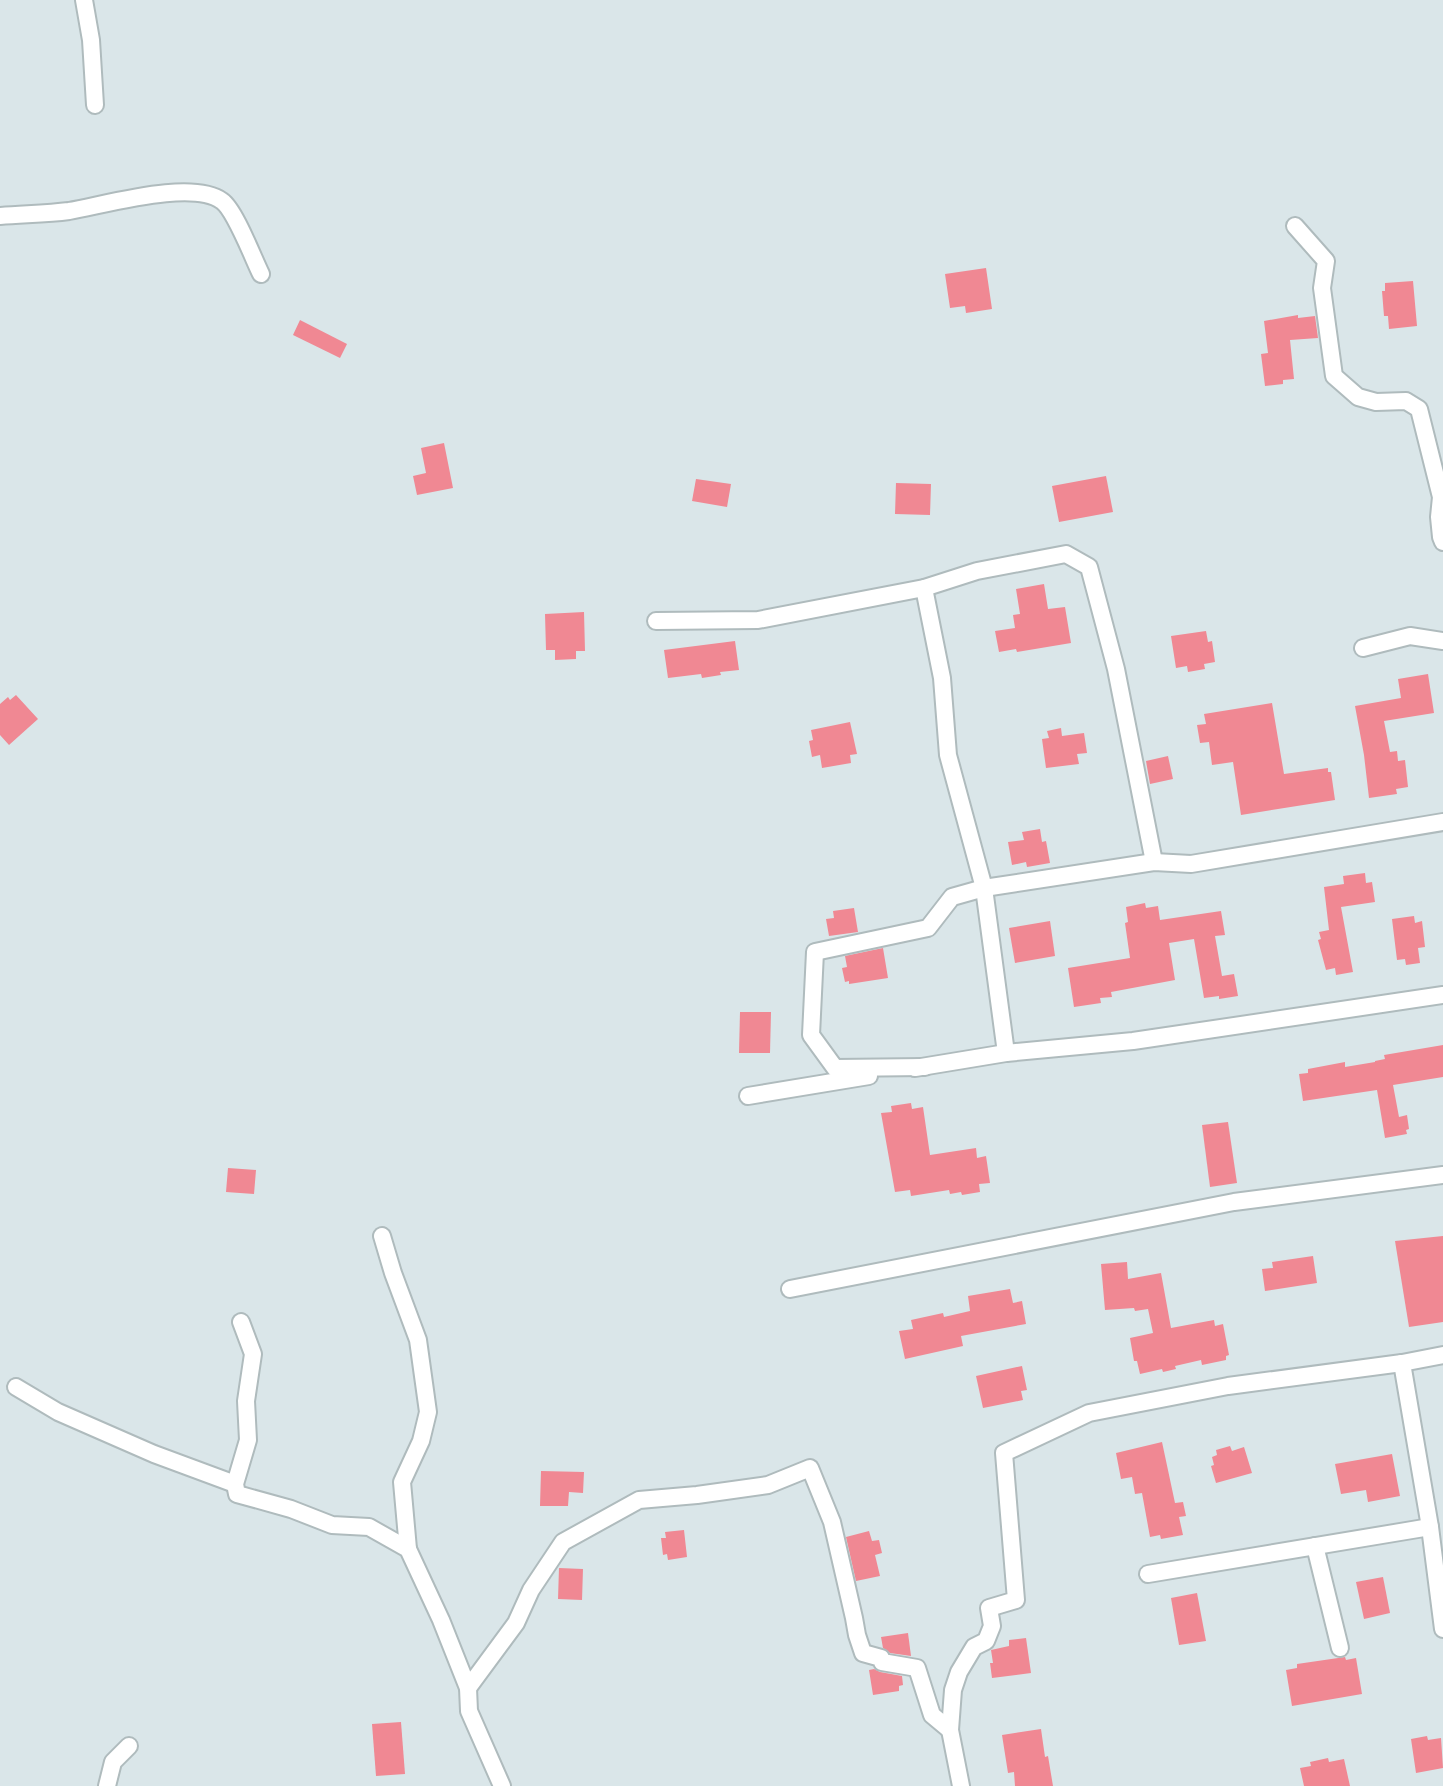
<svg xmlns="http://www.w3.org/2000/svg" width="1443" height="1786" font-family="'Alegreya Sans',sans-serif">
  <rect width="100%" height="100%" fill="#dae6e9"/>
  <g fill="#f08893">
    <polygon points="986,268 992,309 966,313 965,306 950,308 945,274"/>
    <polygon points="1413,281 1417,326 1389,329 1388,316 1384,316 1382,291 1385,291 1385,283"/>
    <polygon points="1298,315 1298,318 1315,316 1318,338 1290,340 1294,379 1283,380 1283,384 1265,386 1261,354 1268,353 1264,321"/>
    <polygon points="300,320 347,344 340,358 293,335"/>
    <polygon points="444,443 453,488 417,495 413,476 426,473 421,448"/>
    <polygon points="1106,476 1113,512 1059,522 1052,486"/>
    <polygon points="696,479 731,484 727,507 692,501"/>
    <polygon points="896,483 931,484 930,515 895,514"/>
    <polygon points="1044,584 1048,609 1065,607 1071,643 1017,652 1016,649 999,652 995,631 1015,628 1013,615 1020,614 1016,589"/>
    <polygon points="584,612 585,651 576,651 576,659 555,660 555,650 546,650 545,614"/>
    <polygon points="1206,631 1208,642 1212,641 1215,662 1204,664 1205,669 1188,672 1187,666 1176,668 1171,636"/>
    <polygon points="735,641 739,670 720,672 721,675 702,678 701,674 668,678 664,650"/>
    <polygon points="1428,674 1434,713 1384,721 1390,752 1397,751 1398,761 1405,760 1408,787 1396,789 1397,794 1369,798 1364,755 1355,706 1401,698 1398,679"/>
    <polygon points="16,695 38,719 9,745 0,735 0,704 8,697 10,700"/>
    <polygon points="1272,703 1284,774 1328,768 1328,772 1331,772 1335,800 1241,815 1233,762 1212,765 1209,742 1200,743 1197,725 1206,724 1204,714"/>
    <polygon points="850,722 857,754 850,755 851,763 822,768 820,755 812,757 809,741 813,740 811,730"/>
    <polygon points="1061,728 1062,736 1084,733 1087,753 1077,754 1079,764 1046,768 1042,739 1049,738 1047,731"/>
    <polygon points="1168,756 1173,779 1150,784 1146,761"/>
    <polygon points="1040,829 1042,842 1046,841 1050,863 1027,867 1026,862 1012,865 1008,842 1024,840 1022,832"/>
    <polygon points="1365,873 1366,883 1372,882 1375,902 1341,907 1353,972 1336,975 1335,968 1326,970 1318,940 1321,939 1319,932 1329,930 1324,887 1344,884 1343,876"/>
    <polygon points="1145,903 1146,908 1158,906 1160,920 1221,911 1225,935 1215,936 1222,976 1234,974 1238,996 1219,999 1219,996 1204,998 1194,939 1169,943 1175,980 1111,992 1112,997 1100,998 1101,1003 1074,1007 1068,968 1130,958 1125,923 1128,922 1126,907"/>
    <polygon points="854,908 858,932 829,936 826,919 834,918 833,911"/>
    <polygon points="1414,916 1415,923 1422,921 1425,947 1418,948 1420,963 1406,965 1405,959 1397,960 1392,919"/>
    <polygon points="1050,921 1055,956 1015,963 1009,928"/>
    <polygon points="883,948 888,978 849,984 849,981 845,982 842,968 847,967 845,956"/>
    <polygon points="740,1012 771,1012 770,1053 739,1053"/>
    <polygon points="1443,1045 1443,1077 1393,1085 1399,1117 1407,1115 1409,1129 1406,1130 1407,1134 1385,1138 1377,1090 1303,1101 1299,1074 1308,1073 1308,1069 1345,1062 1345,1067 1375,1062 1375,1061 1385,1059 1384,1055"/>
    <polygon points="911,1103 912,1109 923,1107 930,1155 976,1148 977,1158 986,1156 990,1183 979,1184 980,1192 962,1195 961,1192 950,1194 949,1190 911,1196 910,1190 895,1192 881,1113 892,1112 891,1106"/>
    <polygon points="1228,1122 1237,1183 1210,1187 1202,1125"/>
    <polygon points="228,1168 256,1170 254,1194 226,1192"/>
    <polygon points="1443,1236 1443,1322 1409,1327 1395,1241"/>
    <polygon points="1313,1256 1317,1283 1265,1291 1262,1269 1273,1268 1272,1262"/>
    <polygon points="1127,1262 1128,1279 1161,1273 1171,1328 1214,1320 1215,1326 1223,1324 1229,1355 1226,1356 1226,1360 1202,1365 1201,1360 1175,1366 1176,1369 1163,1372 1162,1369 1140,1374 1137,1361 1134,1361 1130,1338 1153,1333 1148,1309 1135,1311 1134,1308 1105,1310 1101,1264"/>
    <polygon points="1010,1289 1013,1303 1022,1301 1026,1324 961,1336 963,1346 905,1359 899,1331 913,1329 911,1320 943,1313 944,1317 970,1311 968,1296"/>
    <polygon points="1022,1366 1027,1390 1021,1391 1023,1400 983,1408 976,1376"/>
    <polygon points="1162,1442 1175,1503 1183,1502 1186,1516 1179,1517 1183,1535 1161,1539 1160,1535 1150,1537 1142,1493 1135,1494 1132,1477 1121,1479 1116,1453"/>
    <polygon points="1230,1446 1232,1451 1244,1447 1252,1473 1216,1483 1211,1466 1214,1465 1212,1457 1217,1455 1216,1450"/>
    <polygon points="1392,1454 1400,1496 1368,1502 1366,1490 1341,1494 1335,1464"/>
    <polygon points="541,1471 584,1472 583,1493 569,1492 568,1506 540,1506"/>
    <polygon points="684,1530 687,1557 668,1560 667,1554 663,1555 661,1538 666,1538 665,1532"/>
    <polygon points="869,1531 872,1541 879,1540 882,1553 875,1555 880,1576 856,1581 846,1537"/>
    <polygon points="559,1568 583,1569 582,1600 558,1599"/>
    <polygon points="1383,1577 1390,1613 1364,1619 1356,1582"/>
    <polygon points="1197,1593 1206,1641 1179,1645 1171,1598"/>
    <polygon points="908,1633 911,1656 890,1653 883,1648 881,1637"/>
    <polygon points="1026,1638 1031,1673 992,1678 990,1663 993,1663 991,1650 1009,1646 1009,1640"/>
    <polygon points="1345,1657 1346,1660 1356,1658 1362,1694 1292,1706 1286,1670 1297,1668 1297,1664"/>
    <polygon points="874,1669 880,1672 902,1676 903,1685 899,1686 899,1691 873,1695 869,1670"/>
    <polygon points="401,1722 405,1774 376,1776 372,1724"/>
    <polygon points="1041,1729 1045,1757 1048,1756 1053,1786 1015,1786 1014,1772 1008,1773 1002,1735"/>
    <polygon points="1427,1736 1428,1740 1441,1738 1443,1768 1416,1773 1411,1739"/>
    <polygon points="1328,1758 1329,1762 1344,1759 1350,1786 1304,1786 1300,1768 1311,1766 1310,1762"/>
  </g>
  <g fill="none" stroke-linecap="round" stroke-linejoin="round">
    <defs>
      <g id="minor">
        <polyline points="84,0 91,40 95,105"/>
        <path d="M0 216C23 214 46 214 69 211 105 205 192 179 222 201 235 210 253 258 261 274"/>
        <polyline points="1295,226 1326,261 1322,288 1334,376 1358,397 1376,402 1406,401 1419,409 1441,497 1439,517 1441,537 1443,542"/>
        <polyline points="924,588 942,678 948,755 984,888 1006,1053"/>
        <polyline points="656,621 758,620 924,588 977,571 1066,554 1089,567 1116,669 1154,862"/>
        <polyline points="1363,648 1410,636 1443,641"/>
        <polyline points="925,1067 835,1068 811,1035 815,952 928,928 952,897 984,888 1154,862 1191,864 1443,822"/>
        <polyline points="915,1068 1006,1053 1133,1041 1443,995"/>
        <polyline points="748,1096 869,1076"/>
        <polyline points="382,1236 393,1273 418,1340 428,1412 421,1441 402,1482 408,1549"/>
        <polyline points="790,1289 1234,1202 1443,1175"/>
        <polyline points="241,1322 253,1354 246,1401 248,1440 235,1484 237,1494 291,1509 332,1525 369,1527 408,1549 441,1620 468,1688 469,1711 502,1786"/>
        <polyline points="1402,1363 1430,1527 1443,1629"/>
        <polyline points="16,1387 58,1412 154,1454 235,1484"/>
        <polyline points="1315,1546 1340,1648"/>
        <polyline points="1148,1574 1430,1527"/>
        <polyline points="468,1688 516,1623 531,1590 563,1542 639,1500 697,1495 768,1485 810,1468 832,1522 854,1618 857,1635 863,1653 881,1658 882,1662 917,1668 932,1715 950,1730"/>
        <polyline points="107,1786 113,1762 129,1746"/>
        <polyline points="961,1786 950,1730 953,1690 959,1672 974,1647 986,1641 992,1626 989,1608 1016,1600 1004,1453 1089,1413 1228,1386 1402,1363 1443,1355"/>
      </g>
    </defs>
    <use href="#minor" stroke="#afbbbd" stroke-width="20"/>
    <use href="#minor" stroke="#fff" stroke-width="16"/>
  </g>
</svg>
